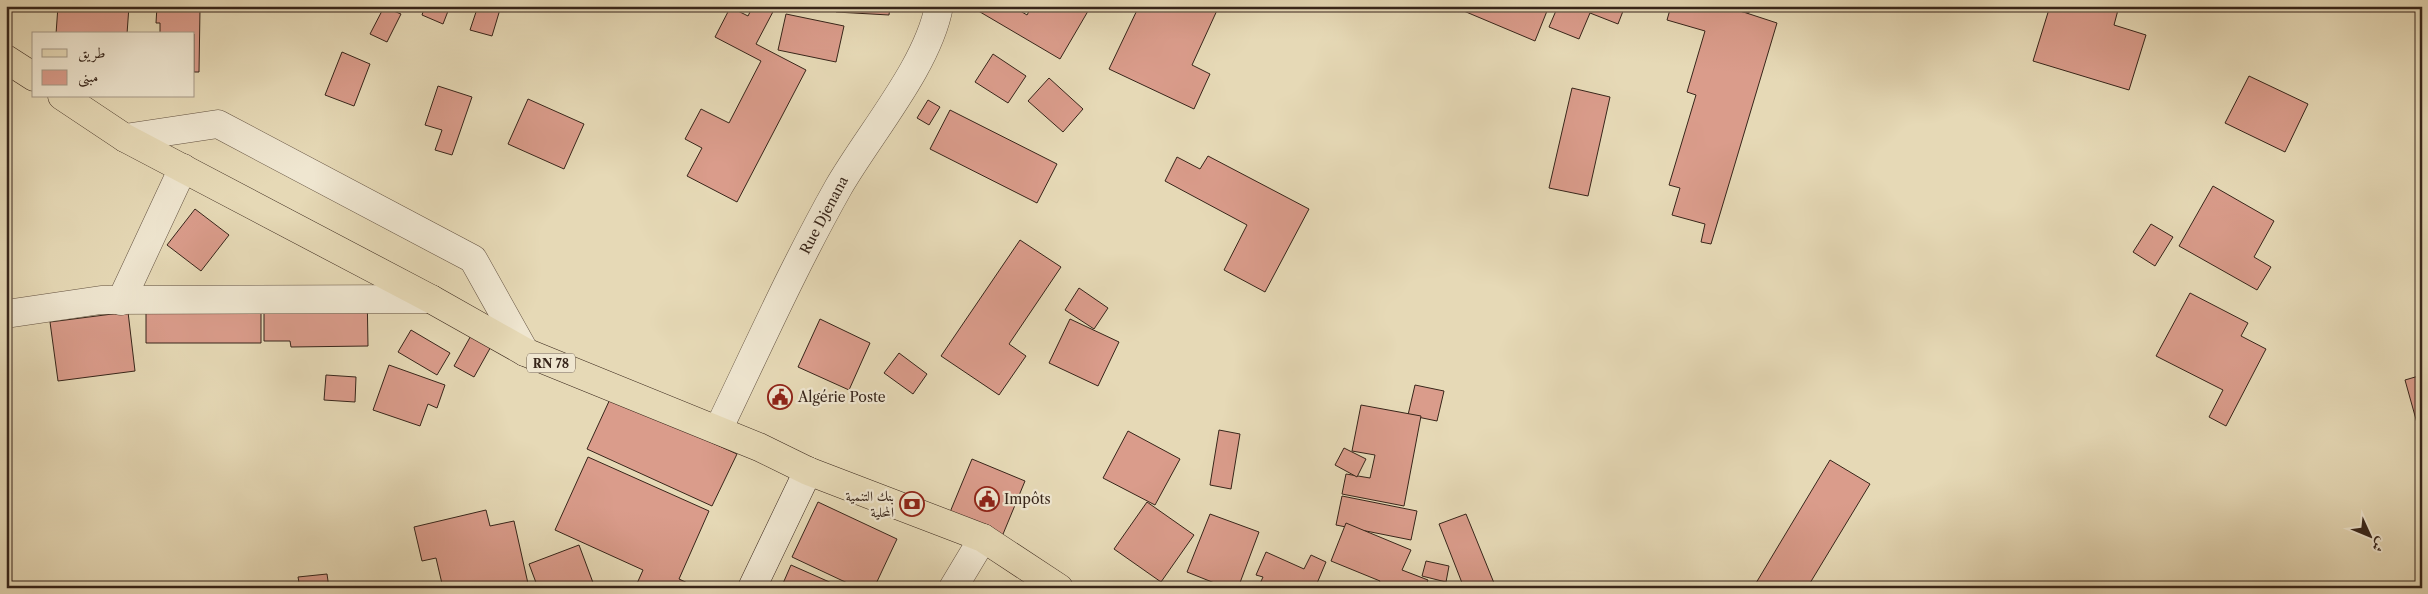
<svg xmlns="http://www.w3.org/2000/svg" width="2428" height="594" font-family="'Libre Caslon Text',Amiri,serif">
  <rect width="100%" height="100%" fill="#e6d9b6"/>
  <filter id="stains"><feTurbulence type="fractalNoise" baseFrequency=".004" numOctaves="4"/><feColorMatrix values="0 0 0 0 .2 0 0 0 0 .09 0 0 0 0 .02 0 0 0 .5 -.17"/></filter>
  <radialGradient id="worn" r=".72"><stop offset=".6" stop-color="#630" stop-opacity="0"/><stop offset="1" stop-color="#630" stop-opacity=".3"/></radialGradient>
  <g fill="#da9c8b" stroke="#37251a">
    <polygon points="58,6 129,6 127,34 56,34"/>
    <polygon points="157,6 200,9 199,72 194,72 194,34 160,34 160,23 156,23"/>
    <polygon points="425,6 450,6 443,24 422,15"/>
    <polygon points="478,6 501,6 492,36 470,30"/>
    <polygon points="731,6 741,6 738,11 748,16 753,6 776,6 756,44 806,70 737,202 687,176 702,148 685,139 701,109 729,123 761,61 715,37"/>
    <polygon points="836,6 890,6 889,15 836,12"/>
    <polygon points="977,6 1012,6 1027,15 1032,6 1091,6 1060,59 975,9"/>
    <polygon points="1139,6 1219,6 1192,65 1210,74 1194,109 1109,69"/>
    <polygon points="1460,6 1549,6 1535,41 1459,9"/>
    <polygon points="1558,6 1625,6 1618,24 1590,13 1579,39 1549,27"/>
    <polygon points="1671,6 1725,6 1777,23 1711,244 1701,242 1705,224 1672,215 1680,188 1669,185 1696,95 1687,92 1705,31 1667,20"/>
    <polygon points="1734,6 1750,6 1749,13 1733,10"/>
    <polygon points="2050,6 2104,6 2118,10 2114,25 2146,35 2129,90 2033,61"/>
    <polygon points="384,7 401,14 387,42 370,34"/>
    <polygon points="786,14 844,26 836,62 778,50"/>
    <polygon points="342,52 370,64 354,106 325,95"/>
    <polygon points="993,54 1026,76 1008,103 975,82"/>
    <polygon points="2249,76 2308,104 2285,152 2225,123"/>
    <polygon points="1049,78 1083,109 1063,132 1028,101"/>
    <polygon points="438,86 472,97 452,155 435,150 442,130 425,125"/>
    <polygon points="1572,88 1610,97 1588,196 1549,188"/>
    <polygon points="528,99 584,124 564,169 508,144"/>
    <polygon points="928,100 940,107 929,125 917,118"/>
    <polygon points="950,110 1057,164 1037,203 930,149"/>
    <polygon points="1208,156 1309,209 1265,292 1224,270 1247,225 1165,181 1177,157 1200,169"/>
    <polygon points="2213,186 2274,221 2254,257 2271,267 2257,290 2179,246"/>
    <polygon points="195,209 229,235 201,271 167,245"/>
    <polygon points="2151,224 2173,237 2155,266 2133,252"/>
    <polygon points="1020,240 1061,267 1009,344 1026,356 999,395 941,356"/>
    <polygon points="367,288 368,346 291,347 290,341 264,341 264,290"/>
    <polygon points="1079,288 1108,308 1094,329 1065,310"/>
    <polygon points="2190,293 2248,323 2241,336 2266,349 2226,426 2209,417 2223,390 2156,356"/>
    <polygon points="146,294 261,295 261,343 146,343"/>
    <polygon points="128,312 135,371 58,381 50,322"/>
    <polygon points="820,319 870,343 849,390 798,367"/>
    <polygon points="1070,319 1119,342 1098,386 1049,363"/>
    <polygon points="411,330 450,353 437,375 398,352"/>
    <polygon points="473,332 493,343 474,377 454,366"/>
    <polygon points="899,353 927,374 913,394 884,373"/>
    <polygon points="389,365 445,385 437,408 428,404 420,426 373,410"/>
    <polygon points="326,375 356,377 355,402 324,400"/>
    <polygon points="2422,375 2422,441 2405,380"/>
    <polygon points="1415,385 1444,391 1437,421 1408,415"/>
    <polygon points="611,397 737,454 712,506 587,449"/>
    <polygon points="1361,405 1421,416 1404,506 1342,494 1346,474 1370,478 1375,455 1352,451"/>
    <polygon points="1219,430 1240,434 1231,489 1210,485"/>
    <polygon points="1128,431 1180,459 1155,505 1103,478"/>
    <polygon points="1344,448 1366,459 1357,477 1335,465"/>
    <polygon points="588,457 709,511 679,579 698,588 635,588 643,570 555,530"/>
    <polygon points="972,459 1025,481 1001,539 948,517"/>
    <polygon points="1830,460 1870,484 1807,588 1753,588"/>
    <polygon points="1342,496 1417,511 1411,540 1336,525"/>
    <polygon points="818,502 897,539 874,588 858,588 792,557"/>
    <polygon points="1147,502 1194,535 1161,582 1114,549"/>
    <polygon points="486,510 490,526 514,521 529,588 443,588 436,558 422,561 414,527"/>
    <polygon points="1210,514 1259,532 1238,588 1227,588 1187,572"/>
    <polygon points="1466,514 1494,583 1483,588 1464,588 1439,524"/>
    <polygon points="1346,523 1411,550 1402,570 1428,580 1425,588 1377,588 1380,581 1331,561"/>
    <polygon points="579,545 595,588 538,588 529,564"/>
    <polygon points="1266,552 1304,569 1311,555 1326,562 1315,588 1258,588 1263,577 1256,575"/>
    <polygon points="1426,561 1449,566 1446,582 1422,576"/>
    <polygon points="791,565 843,588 781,588"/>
    <polygon points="327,574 329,588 300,588 298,577"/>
    <polygon points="1560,583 1579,588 1558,588"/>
  </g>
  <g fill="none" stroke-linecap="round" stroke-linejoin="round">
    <defs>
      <g id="street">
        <polyline points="125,138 218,124 473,259 525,352"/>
        <polyline points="121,301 183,168"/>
        <polyline points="6,314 101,300 431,299"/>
        <path d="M718 430C757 349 794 266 838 188 869 134 928 66 939 6"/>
        <polyline points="953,588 983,538"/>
      </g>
      <polyline id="secondary" points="752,588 808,471"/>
      <g id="primary">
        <polyline points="6,59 34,77"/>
        <polyline points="62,96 125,138 431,299 525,352 759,447 808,471 983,538 1059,588"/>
      </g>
    </defs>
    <use href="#street" stroke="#635241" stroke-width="29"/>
    <use href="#secondary" stroke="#37251a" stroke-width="29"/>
    <use href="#primary" stroke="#37251a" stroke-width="29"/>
    <use href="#street" stroke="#efe6d0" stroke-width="28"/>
    <use href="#secondary" stroke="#efe6d0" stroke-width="28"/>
    <use href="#primary" stroke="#e6d9b6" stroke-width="28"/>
  </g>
  <defs>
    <symbol id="civic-ring" viewBox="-11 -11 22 22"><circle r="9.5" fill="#efe6d0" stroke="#8f2418" stroke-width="1.5"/><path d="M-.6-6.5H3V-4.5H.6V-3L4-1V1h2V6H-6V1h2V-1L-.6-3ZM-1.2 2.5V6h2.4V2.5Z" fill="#8f2418"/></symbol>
    <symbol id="bank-ring" viewBox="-11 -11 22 22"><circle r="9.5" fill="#efe6d0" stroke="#8f2418" stroke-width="1.5"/><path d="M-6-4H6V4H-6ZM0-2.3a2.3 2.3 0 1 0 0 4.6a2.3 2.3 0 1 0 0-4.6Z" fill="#8f2418"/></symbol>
  </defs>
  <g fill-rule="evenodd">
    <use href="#civic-ring" x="766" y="383" width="28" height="28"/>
    <use href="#civic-ring" x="973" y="485" width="28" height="28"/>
    <use href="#bank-ring" x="898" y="490" width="28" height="28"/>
  </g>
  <g text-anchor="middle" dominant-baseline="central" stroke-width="4.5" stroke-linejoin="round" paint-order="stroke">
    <rect fill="#efe6d0" stroke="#6e5f51" stroke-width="1" x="527" y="353.5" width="48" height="19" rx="4"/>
    <g font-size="12" font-weight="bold" fill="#37251a">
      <text x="551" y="363">RN 78</text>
    </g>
    <g font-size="14" fill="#37251a" stroke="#efe6d0">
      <text transform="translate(824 215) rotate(-62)">Rue Djenana</text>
    </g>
    <g font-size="14" fill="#37251a" stroke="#efe6d0" text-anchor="start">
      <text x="798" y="397">Algérie Poste</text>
      <text x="894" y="496" text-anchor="end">بنك التنمية<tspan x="894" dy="16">المحلية</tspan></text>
      <text x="1004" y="499">Impôts</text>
    </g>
  </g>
  <rect width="2428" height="594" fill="none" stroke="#e6d9b6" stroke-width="25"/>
  <rect x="8" y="8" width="2413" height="579" fill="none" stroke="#37251a" stroke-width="2.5"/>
  <rect x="12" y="12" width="2403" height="569" fill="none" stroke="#37251a"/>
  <rect x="32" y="32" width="162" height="65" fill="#efe6d0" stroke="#a59987"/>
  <rect x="42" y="49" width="25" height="8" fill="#e6d9b6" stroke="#a59987"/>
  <text x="78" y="58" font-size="15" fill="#37251a">طريق</text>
  <rect x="42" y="70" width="25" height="15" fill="#da9c8b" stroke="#a59987"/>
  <text x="78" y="82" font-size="15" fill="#37251a">مبنى</text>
  <g transform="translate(2370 536) rotate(134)" stroke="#efe6d0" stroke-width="4" paint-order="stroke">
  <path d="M0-4L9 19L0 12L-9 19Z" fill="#37251a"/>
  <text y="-8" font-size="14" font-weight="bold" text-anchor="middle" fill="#37251a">ش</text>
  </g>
  <rect width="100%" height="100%" filter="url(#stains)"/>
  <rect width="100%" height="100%" fill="url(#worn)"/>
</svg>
